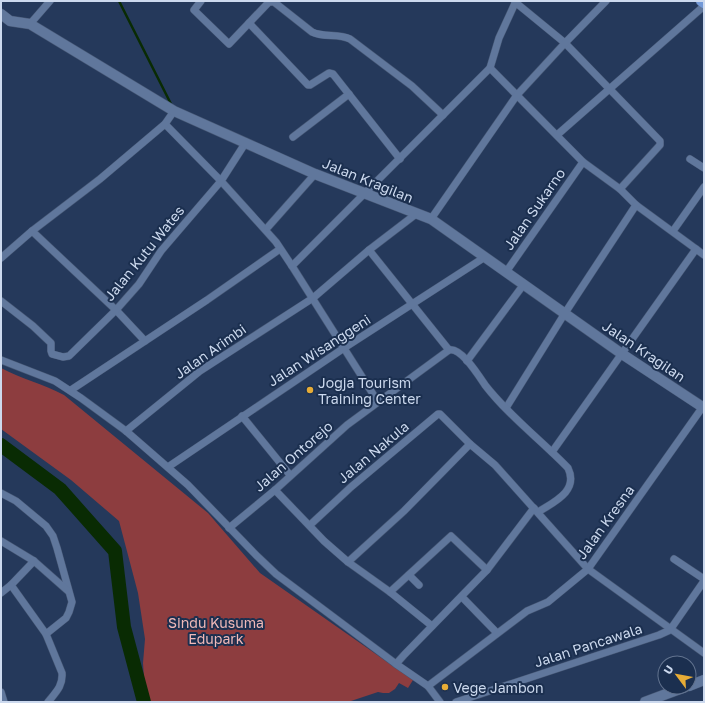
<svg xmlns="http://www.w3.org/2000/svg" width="705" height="703" font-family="'Golos Text',sans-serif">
  <rect width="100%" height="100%" fill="#25395b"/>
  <path fill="#8d3d3f" d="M1 368C21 379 44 384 64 395L208 513 260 573 413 680 408 688 399 683 395 689 389 693H383L378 692 348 702H150L144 678 143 663 145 639 138 593 119 521 71 480 1 429Z"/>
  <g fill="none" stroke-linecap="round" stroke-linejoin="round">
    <polyline stroke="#092b03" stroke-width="2.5" points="119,1 171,104"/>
    <polyline stroke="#092b03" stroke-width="14" points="1,445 60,489 115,551 124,627 144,702"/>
    <defs>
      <g id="street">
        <path d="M201 1 194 10 229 44 269 2H274L312 32C324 38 338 33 350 39L412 86 443 115"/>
        <polyline points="515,2 565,43 660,141 660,145 620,189"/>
        <polyline points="249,23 308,85 310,85 329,73 333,74 400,159"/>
        <polyline points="30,24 50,1"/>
        <polyline points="490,68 583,162 620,189 636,205 696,249"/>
        <polyline points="165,124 221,181 276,242 292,266 378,402"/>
        <polyline points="557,135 704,6"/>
        <polyline points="293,137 349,94"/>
        <polyline points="690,159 704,168"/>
        <polyline points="431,219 517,95 565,43 606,1"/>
        <polyline points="268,227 315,174"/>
        <polyline points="32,231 116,310 145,341"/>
        <polyline points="673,231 704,187"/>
        <polyline points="369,250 449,350"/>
        <polyline points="1,258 32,231 100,179 165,124 174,111"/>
        <polyline points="292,266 490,68 499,38 516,1"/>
        <polyline points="506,272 583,162"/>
        <polyline points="1,301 33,326 51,343 51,351 52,354 63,357 69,356 116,310 139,284 161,251 221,181 246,142"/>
        <polyline points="1,360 55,381 81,398 126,431 188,485 257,556 276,574 396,664 428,686 440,702"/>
        <polyline points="467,361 524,284"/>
        <polyline points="71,390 207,300 280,249"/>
        <polyline points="506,408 565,313 636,205"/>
        <polyline points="242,416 290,475"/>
        <polyline points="126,431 200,371 313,298 369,250 416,214"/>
        <polyline points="552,452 696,249 704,255"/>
        <polyline points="168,467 344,348 485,257"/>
        <polyline points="275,490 324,541 348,562 390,592 432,626"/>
        <polyline points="1,493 16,501 46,526 53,536 57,548 72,602 69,612 66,618 46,634 11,585 34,561"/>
        <polyline points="310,525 351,487 438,414 440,414 470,444 495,465 588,569 704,653"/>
        <path d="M229 528 275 490 347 425 449 350C461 347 479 376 485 385 509 416 541 440 568 468 579 491 554 502 538 512"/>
        <polyline points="1,541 34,561 68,591"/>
        <polyline points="674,559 704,579"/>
        <polyline points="348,562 404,511 470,444"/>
        <polyline points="409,575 419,585"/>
        <polyline points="390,592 451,536 487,570"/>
        <polyline points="1,593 11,585"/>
        <polyline points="462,597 497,633"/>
        <path d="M46 634 62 673C63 686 56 692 48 702"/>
        <polyline points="396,664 404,655 487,570 534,508"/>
        <polyline points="428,686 527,611 548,602 588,569 704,405"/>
        <polyline points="1,692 4,702"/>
        <polyline points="456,702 659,635 670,630 704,581"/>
      </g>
      <g id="secondary">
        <polyline points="1,14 10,21 30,24 174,111 315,174 431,219 622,354 704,408"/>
        <polyline points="689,686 704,680"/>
        <polyline points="645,702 685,687"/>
      </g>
      <polyline id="primary" points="701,1 704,3"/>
    </defs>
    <use href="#street" stroke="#465774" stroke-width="8"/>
    <use href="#secondary" stroke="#465774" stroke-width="11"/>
    <use href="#primary" stroke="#465774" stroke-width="11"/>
    <use href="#street" stroke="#60779c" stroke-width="7"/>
    <use href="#secondary" stroke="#60779c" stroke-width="10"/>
    <use href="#primary" stroke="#7399d7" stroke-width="10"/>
  </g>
  <g fill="#e7ac36" stroke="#1b2f4f" stroke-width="1.5">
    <circle cx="310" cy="390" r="4"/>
    <circle cx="445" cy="687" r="4"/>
  </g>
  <g text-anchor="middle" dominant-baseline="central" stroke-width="4" stroke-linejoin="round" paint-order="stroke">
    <g font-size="14" fill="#ccd9ee" stroke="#1b2f4f">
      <text transform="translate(368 180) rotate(22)">Jalan Kragilan</text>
      <text transform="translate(534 209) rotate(-55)">Jalan Sukarno</text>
      <text transform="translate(144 253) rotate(-51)">Jalan Kutu Wates</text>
      <text transform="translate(319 350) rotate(-33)">Jalan Wisanggeni</text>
      <text transform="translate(210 351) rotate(-35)">Jalan Arimbi</text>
      <text transform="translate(644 351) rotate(34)">Jalan Kragilan</text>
      <text transform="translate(373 452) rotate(-40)">Jalan Nakula</text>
      <text transform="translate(293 456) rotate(-41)">Jalan Ontorejo</text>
      <text transform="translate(605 522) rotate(-54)">Jalan Kresna</text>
      <text transform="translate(588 645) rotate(-18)">Jalan Pancawala</text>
    </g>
    <g font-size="14" fill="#ccd9ee" stroke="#1b2f4f" text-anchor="start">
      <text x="318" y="382">Jogja Tourism<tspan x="318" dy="16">Training Center</tspan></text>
      <text x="453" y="687">Vege Jambon</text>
    </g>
    <g font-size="14" fill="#f0b9b8" stroke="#1b2f4f">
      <text x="216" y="622">Sindu Kusuma<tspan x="216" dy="16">Edupark</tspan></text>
    </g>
  </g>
  <rect width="705" height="703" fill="none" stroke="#ccd9ee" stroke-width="4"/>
  <g transform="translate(677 675) rotate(302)"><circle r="19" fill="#1b2f4f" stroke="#62738f"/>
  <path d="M0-3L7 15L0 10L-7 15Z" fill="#e7ac36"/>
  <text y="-6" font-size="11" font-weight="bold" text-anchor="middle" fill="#ccd9ee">U</text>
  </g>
</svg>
